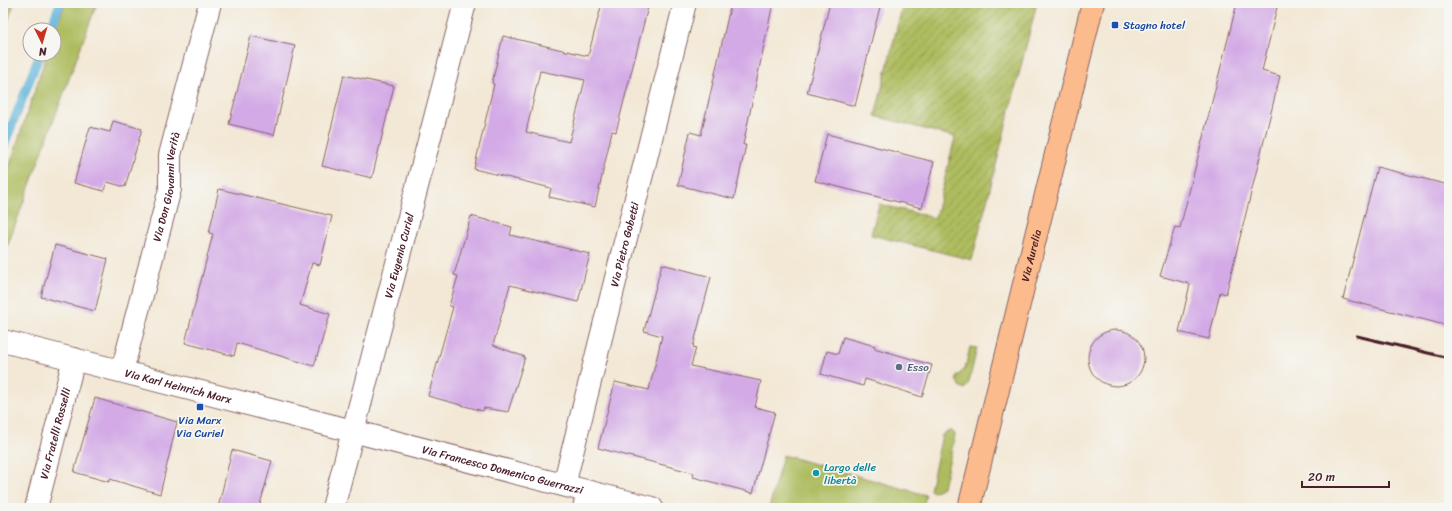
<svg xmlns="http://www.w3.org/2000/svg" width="1452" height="511" font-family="Sriracha,sans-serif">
  <defs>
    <pattern id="garden-furrows" width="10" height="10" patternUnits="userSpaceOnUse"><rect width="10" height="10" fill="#adbc5e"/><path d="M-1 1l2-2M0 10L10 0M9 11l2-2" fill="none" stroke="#8f984e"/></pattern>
  </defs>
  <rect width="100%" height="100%" fill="#f6f6f2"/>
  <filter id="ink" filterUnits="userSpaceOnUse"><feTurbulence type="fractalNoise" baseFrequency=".025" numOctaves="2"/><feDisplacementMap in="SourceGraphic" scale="8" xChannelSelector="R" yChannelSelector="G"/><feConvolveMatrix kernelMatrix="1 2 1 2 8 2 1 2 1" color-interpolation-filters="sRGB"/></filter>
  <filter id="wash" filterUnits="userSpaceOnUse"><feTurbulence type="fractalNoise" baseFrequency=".012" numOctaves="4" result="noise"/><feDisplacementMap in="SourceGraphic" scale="16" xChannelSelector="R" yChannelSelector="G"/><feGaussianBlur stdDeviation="0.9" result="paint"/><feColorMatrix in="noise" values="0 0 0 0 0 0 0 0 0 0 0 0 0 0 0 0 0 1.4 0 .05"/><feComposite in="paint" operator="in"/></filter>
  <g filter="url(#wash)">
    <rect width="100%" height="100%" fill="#f3e8d5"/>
    <g fill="#adbc5e" stroke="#7c6e44">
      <polygon points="3,3 14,3 3,37"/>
      <polygon points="65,3 97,3 3,258 3,185 47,54 54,54 54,35"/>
      <polygon points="970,347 977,348 969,382 965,389 960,387 956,379 958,375 965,369"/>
      <polygon points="951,430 955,434 954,441 943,487 934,492 930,490 942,435"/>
      <polygon points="783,455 926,495 923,508 769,508"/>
    </g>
    <polygon fill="url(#garden-furrows)" stroke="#7c6e44" points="903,3 1037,3 972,260 871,235 879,204 935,218 955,137 875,116"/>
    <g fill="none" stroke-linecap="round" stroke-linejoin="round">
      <g stroke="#5eb4da" stroke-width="9">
        <polyline points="50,30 60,3"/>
        <polyline points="3,148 40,54"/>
      </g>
    </g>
    <g id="blocks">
      <g fill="#d3aae6" fill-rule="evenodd">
        <path d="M602 3H649L616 132 612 131 595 207 549 197 551 188 474 169 494 84 492 83 503 36 588 56ZM540 71 585 80 569 142 526 132Z"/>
        <polygon points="731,3 773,3 743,145 746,145 734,199 678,185 690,132 701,135"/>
        <polygon points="830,3 881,3 855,106 807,93"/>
        <polygon points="1237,3 1278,3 1262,71 1280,76 1226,294 1220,292 1209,339 1179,332 1190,284 1160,276 1175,227 1180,228"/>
        <polygon points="251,36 295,46 274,135 229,124"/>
        <polygon points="344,75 394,86 372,178 322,166"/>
        <polygon points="113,121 142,129 125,187 107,182 104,191 74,183 90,127 110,132"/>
        <polygon points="827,134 934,162 922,208 815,181"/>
        <polygon points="1377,167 1449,185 1449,326 1343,299"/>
        <polygon points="219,189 332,216 320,265 312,263 300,305 330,314 314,366 237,343 234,356 185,343 213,234 209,233"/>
        <polygon points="471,216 512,227 510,235 590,254 578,302 510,285 493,345 525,357 508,412 484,408 483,411 428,396 453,307 449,306 458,276 454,275"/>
        <polygon points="55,245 108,259 95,311 41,297"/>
        <polygon points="662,264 711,277 693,347 696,348 691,366 761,381 755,407 775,412 753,493 693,477 694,473 598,448 615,382 649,390 662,336 644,331"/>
        <circle cx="1116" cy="358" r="28"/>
        <polygon points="843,337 875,346 874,348 932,365 922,397 865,379 863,386 821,374 827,351 838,354"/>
        <polygon points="95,398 177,422 160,494 110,479 109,482 74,472"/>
        <polygon points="232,450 272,461 259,508 218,508"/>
      </g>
    </g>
  </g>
  <g filter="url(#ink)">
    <use href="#blocks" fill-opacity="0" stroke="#856566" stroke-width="1"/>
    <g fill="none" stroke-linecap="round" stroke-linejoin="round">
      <defs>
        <g id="minor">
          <path id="s1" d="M122 371 170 189V155L210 3"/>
          <path id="s2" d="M564 485 685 3"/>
          <path id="s3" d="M36 508 74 359"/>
          <path id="s4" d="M333 508 465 3"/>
          <polyline points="584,508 588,492"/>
        </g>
        <g id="tertiary">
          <path id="s5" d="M3 341 652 508"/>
        </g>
        <g id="primary">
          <path id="s6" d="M969 508 1093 3"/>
        </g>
      </defs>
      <use href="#minor" stroke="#856566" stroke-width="24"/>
      <use href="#tertiary" stroke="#856566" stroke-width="24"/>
      <use href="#primary" stroke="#856566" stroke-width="24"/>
      <use href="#minor" stroke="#fff" stroke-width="22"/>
      <use href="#tertiary" stroke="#fff" stroke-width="22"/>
      <use href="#primary" stroke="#fbbb8c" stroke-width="22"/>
      <polyline stroke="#4a1f2b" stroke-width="3" points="1357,336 1449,358"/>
    </g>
  </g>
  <g fill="#1a4fb4" stroke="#f6f6f2" stroke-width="1.5">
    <rect x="1111" y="21" width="8" height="8" rx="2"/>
    <rect x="196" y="403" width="8" height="8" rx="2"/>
  </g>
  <circle fill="#5c6f8a" stroke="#f6f6f2" stroke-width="1.5" cx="899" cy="367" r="4"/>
  <circle fill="#0f9aa8" stroke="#f6f6f2" stroke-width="1.5" cx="816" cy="473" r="4"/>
  <g text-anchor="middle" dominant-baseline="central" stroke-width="3.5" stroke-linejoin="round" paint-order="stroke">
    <g font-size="11" fill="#164399" stroke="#f6f6f2" text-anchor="start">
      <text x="1123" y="25">Stagno hotel</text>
      <text x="200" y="420" text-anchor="middle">Via Marx<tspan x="200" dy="13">Via Curiel</tspan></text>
    </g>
    <g font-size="11" fill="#4a1f2b" stroke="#f6f6f2">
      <text stroke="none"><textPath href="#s1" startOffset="190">Via Don Giovanni Verità</textPath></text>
      <text stroke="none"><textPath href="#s2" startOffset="248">Via Pietro Gobetti</textPath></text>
      <text stroke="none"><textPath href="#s4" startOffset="261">Via Eugenio Curiel</textPath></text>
      <text stroke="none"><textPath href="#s6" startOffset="260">Via Aurelia</textPath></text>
      <text stroke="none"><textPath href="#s5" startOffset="181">Via Karl Heinrich Marx</textPath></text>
      <text stroke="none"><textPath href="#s3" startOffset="77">Via Fratelli Rosselli</textPath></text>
      <text stroke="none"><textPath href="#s5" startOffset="516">Via Francesco Domenico Guerrazzi</textPath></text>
    </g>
    <g font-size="11" fill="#4e5e75" stroke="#f6f6f2" text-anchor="start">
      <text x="907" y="367">Esso</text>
    </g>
    <g font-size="11" fill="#0d838f" stroke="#f6f6f2" text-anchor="start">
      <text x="824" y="467">Largo delle<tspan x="824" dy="13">libertà</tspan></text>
    </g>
  </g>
  <rect width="1452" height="511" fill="none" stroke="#f6f6f2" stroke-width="16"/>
  <g transform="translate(42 42) rotate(175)"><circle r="19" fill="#f6f6f2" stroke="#b1a0a2"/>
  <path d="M0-3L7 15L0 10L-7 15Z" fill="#c8321e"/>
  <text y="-6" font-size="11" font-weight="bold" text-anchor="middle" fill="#4a1f2b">N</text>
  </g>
  <path d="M1302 481v6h87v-6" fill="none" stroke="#4a1f2b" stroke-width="2"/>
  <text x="1308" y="481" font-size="12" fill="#4a1f2b" stroke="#f6f6f2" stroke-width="3" paint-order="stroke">20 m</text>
</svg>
